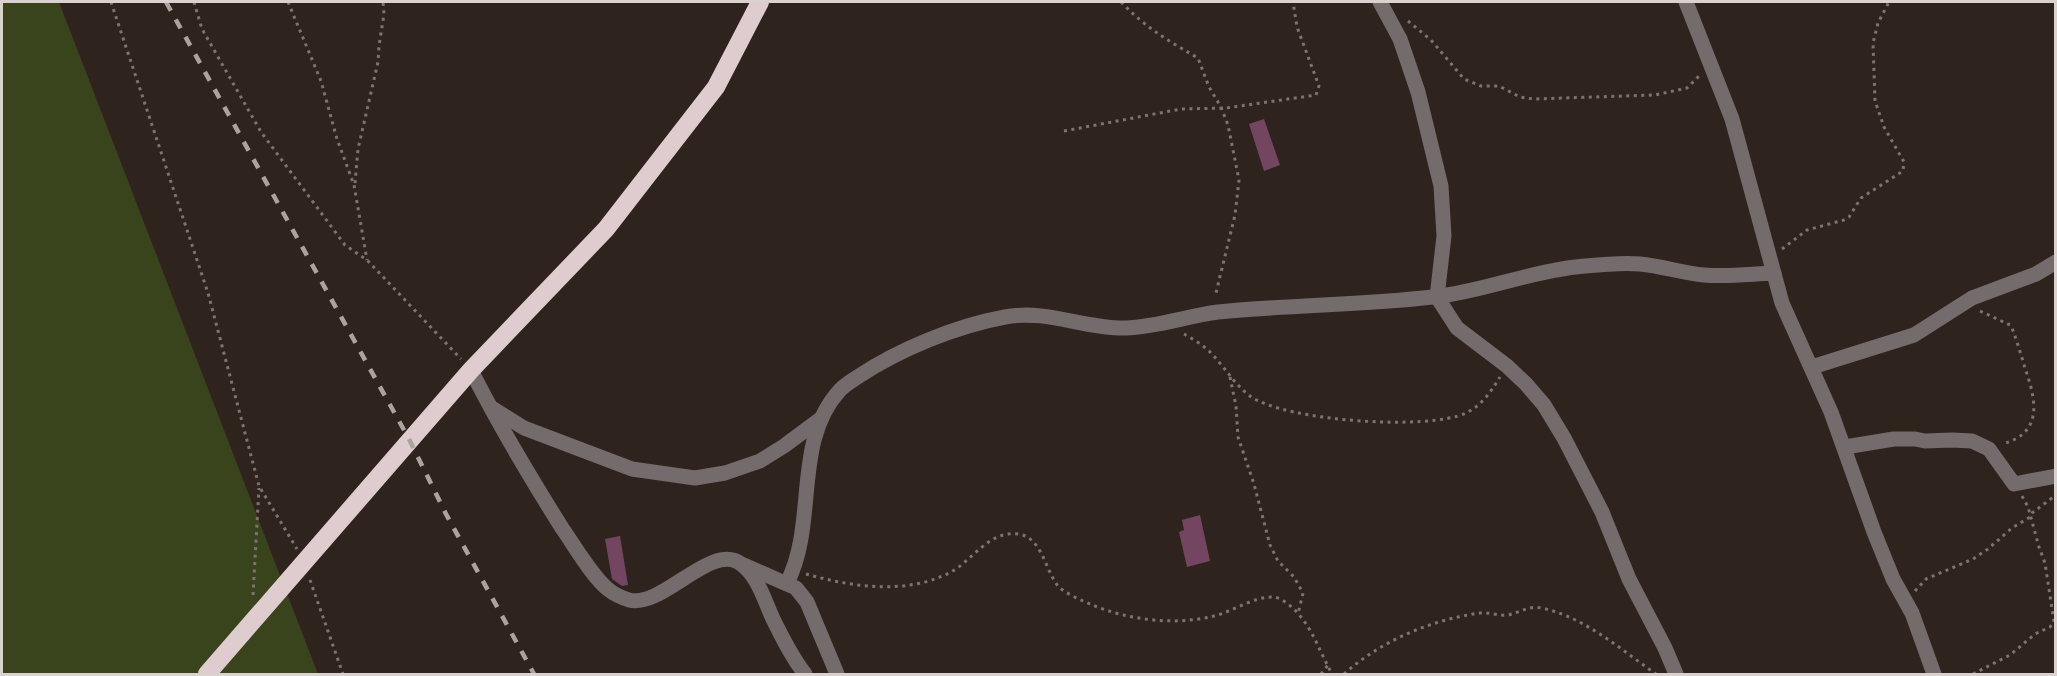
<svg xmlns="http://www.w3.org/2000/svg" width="2057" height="676" font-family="'Varela Round',sans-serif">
  <rect width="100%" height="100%" fill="#2f231e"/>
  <polygon fill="#39441d" points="2,2 59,2 318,674 2,674"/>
  <g fill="#744561">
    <polygon points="1264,119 1280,165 1264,171 1249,124"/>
    <polygon points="1200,515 1210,561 1187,567 1179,532 1184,530 1182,520"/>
    <polygon points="620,536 628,585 622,586 612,579 605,539"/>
  </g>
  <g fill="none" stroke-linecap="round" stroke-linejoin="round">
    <g stroke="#7e746f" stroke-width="3" stroke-dasharray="3 4.5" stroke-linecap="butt">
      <polyline points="111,2 208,293 259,486 297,549"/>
      <polyline points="194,2 202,29 261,132 345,245 367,260 461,359"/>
      <polyline points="288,2 321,81 337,139 354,185 367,260"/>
      <path d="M1121 2C1146 28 1167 40 1198 58L1209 87 1221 107 1228 125 1239 180 1235 215 1215 297"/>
      <polyline points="1408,21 1431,40 1464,79 1481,86 1499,86 1520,97 1533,99 1655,95 1687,88 1699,76"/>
      <polyline points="1064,131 1181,109 1226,108 1316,95 1319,86 1297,27 1293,2"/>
      <polyline points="355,183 358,149 378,62 379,46 384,14 383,2"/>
      <polyline points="1782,249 1807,230 1844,220 1849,217 1861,198 1903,171 1904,162 1884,127 1875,101 1873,43 1878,23 1889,2"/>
      <path d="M1980 311 2010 325 2012 328C2017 341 2021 355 2025 368 2036 400 2044 433 2002 444"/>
      <path d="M1184 334C1193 339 1203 345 1210 352 1224 366 1234 384 1250 396 1284 421 1428 431 1466 413 1482 405 1490 393 1500 377"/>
      <polyline points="1230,377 1236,406 1238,437 1254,484 1270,545 1278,561 1294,577 1303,593 1298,614"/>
      <path d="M806 574C852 587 905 595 949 573 972 562 988 530 1018 534 1042 537 1045 570 1058 586 1066 594 1079 599 1090 604 1127 620 1175 626 1214 616 1233 612 1265 589 1282 600 1309 616 1318 649 1332 674"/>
      <polyline points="310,580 343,674"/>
      <polyline points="1915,591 1926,579 1973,559 1988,549 2012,528 2030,517 2032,513 2056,495"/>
      <polyline points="253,595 259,488"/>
      <polyline points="1321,674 1328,665"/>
      <path d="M1344 674C1381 641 1430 620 1480 613 1489 612 1498 616 1507 615 1520 613 1528 605 1542 608 1586 618 1620 649 1656 674"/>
      <polyline points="1973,674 2010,655 2035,634 2050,627 2054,622 2045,563 2039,547 2028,507 2022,496"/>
    </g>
    <g stroke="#736b6c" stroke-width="15">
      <polyline points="1380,2 1400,39 1418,92 1441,186 1444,236 1437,297 1457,328 1507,366 1526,384 1544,405 1564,438 1602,512 1629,579 1665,648 1676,674"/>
      <polyline points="1686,2 1732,119 1782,303 1831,412 1874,532 1893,579 1912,613 1934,674"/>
      <polyline points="1812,367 1914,335 1972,298 2036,274 2056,262"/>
      <path d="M471 370C498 424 530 477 562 528 574 545 593 578 609 590 614 594 623 598 629 600 662 609 712 541 741 564 760 578 765 604 775 623 784 641 793 659 805 674"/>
      <polyline points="492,408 524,428 632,469 695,478 725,473 760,461 784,446 819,420"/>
      <polyline points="1845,447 1894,439 1915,439 1925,441 1952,440 1972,441 1989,449 2014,484 2056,476"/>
      <polyline points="744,565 796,588 807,602 837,674"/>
      <path d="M787 583C818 523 792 442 840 390 846 384 853 380 859 376 900 349 956 326 1005 317 1048 309 1084 329 1126 328 1157 327 1187 316 1218 312 1289 305 1362 305 1433 297 1482 292 1528 272 1576 267 1597 265 1620 262 1640 264 1662 266 1682 273 1704 275 1727 277 1750 274 1774 273"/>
    </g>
    <polyline stroke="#dfccce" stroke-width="18" points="207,674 471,370 606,229 716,87 760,2"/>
    <polyline stroke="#aca39f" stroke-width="4.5" stroke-dasharray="10 10" stroke-linecap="butt" points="166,2 409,439 446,514 534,674"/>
  </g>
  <rect width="2057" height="676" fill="none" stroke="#dad2ce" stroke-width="6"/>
</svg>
